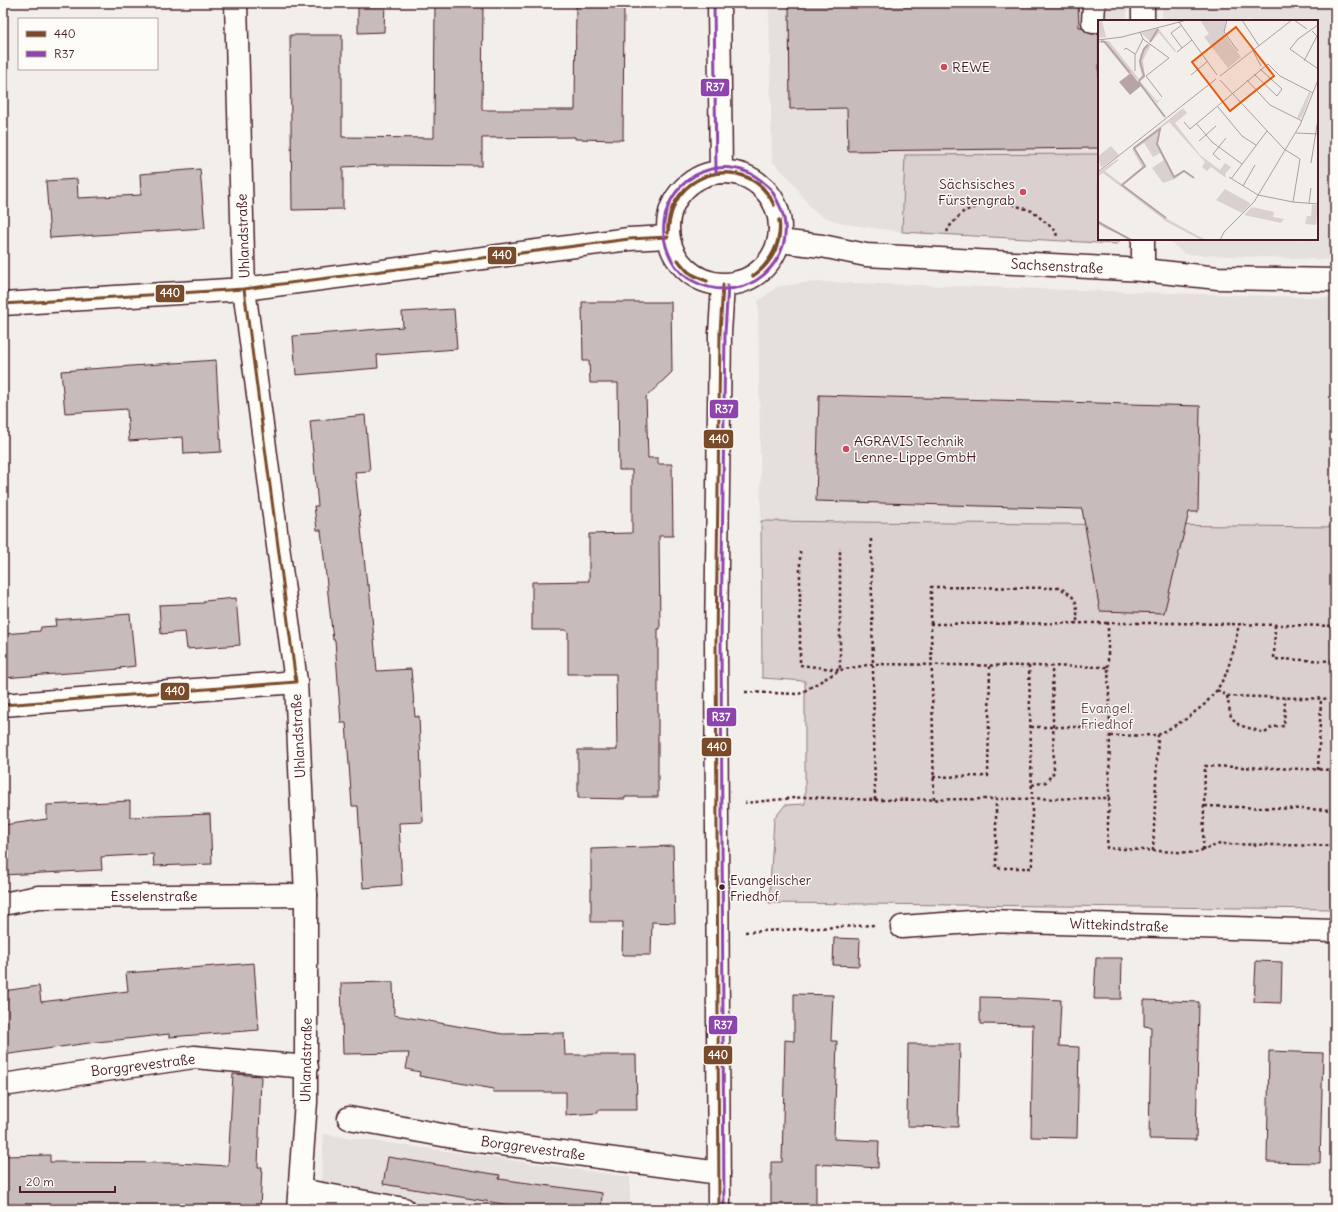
<svg xmlns="http://www.w3.org/2000/svg" width="1338" height="1212" font-family="Delius,sans-serif">
  <rect width="100%" height="100%" fill="#f2efeb"/>
  <filter id="ink" filterUnits="userSpaceOnUse"><feTurbulence type="fractalNoise" baseFrequency=".025" numOctaves="2"/><feDisplacementMap in="SourceGraphic" scale="8" xChannelSelector="R" yChannelSelector="G"/><feConvolveMatrix kernelMatrix="1 2 1 2 8 2 1 2 1" color-interpolation-filters="sRGB"/></filter>
  <g filter="url(#ink)">
    <g fill="#e5dfdd">
      <polygon points="769,3 1127,3 1127,21 1099,21 1099,239 1121,239 1117,244 902,232 846,224 823,217 812,209 789,178 772,161"/>
      <polygon points="1162,3 1335,3 1335,260 1184,254 1168,239 1317,239 1317,21 1162,21"/>
      <polygon points="823,282 1335,298 1335,527 761,521 758,301 777,287 802,283"/>
      <polygon points="324,1134 630,1177 630,1209 319,1209"/>
    </g>
    <g fill="#d9d0cf" stroke="#92787d">
      <polygon points="1099,154 1099,239 1121,239 1117,244 902,232 905,155"/>
      <polygon points="761,521 1335,527 1335,909 769,903 774,819 785,805 805,804 805,681 762,678"/>
    </g>
    <g fill="#c8bbbb" stroke="#4a1f2b">
      <polygon points="358,3 385,3 384,32 358,33"/>
      <polygon points="435,3 483,3 482,110 575,110 576,3 624,3 623,140 575,139 575,137 482,138 482,166 383,165 343,167 343,209 292,210 290,35 342,35 342,137 434,138"/>
      <polygon points="789,3 1078,3 1079,27 1082,27 1086,32 1092,34 1099,33 1099,148 848,151 847,108 790,109"/>
      <polygon points="200,169 205,228 50,238 46,181 77,179 78,198 141,195 140,174"/>
      <polygon points="582,302 671,302 672,372 646,397 648,458 658,458 658,464 672,464 673,536 659,536 660,629 658,629 658,797 625,797 625,799 578,798 578,750 617,750 616,674 568,674 568,632 567,632 566,630 532,630 532,582 589,581 589,534 632,533 632,470 619,470 618,383 590,383 589,361 583,361"/>
      <polygon points="454,309 457,349 377,355 378,368 296,375 293,336 403,327 402,312"/>
      <polygon points="216,360 221,452 184,454 183,437 129,441 127,409 65,413 61,371"/>
      <polygon points="819,395 1200,406 1198,512 1189,512 1164,613 1100,611 1082,509 816,501"/>
      <polygon points="365,415 370,471 355,472 367,585 369,585 377,671 411,669 415,717 419,716 423,822 399,823 402,885 363,888 358,806 352,806 346,723 341,723 335,640 333,640 321,530 317,530 314,506 318,506 310,421"/>
      <polygon points="236,598 240,645 187,649 185,632 161,634 159,605 204,603 204,601"/>
      <polygon points="130,614 135,666 120,668 121,669 3,678 3,634 40,631 41,627 56,626 55,620"/>
      <polygon points="130,801 130,817 210,814 212,864 154,866 153,854 101,857 102,870 3,875 3,825 47,819 47,805"/>
      <polygon points="673,846 675,923 652,922 651,955 622,955 623,922 591,922 591,849"/>
      <polygon points="834,938 860,939 859,966 833,965"/>
      <polygon points="1096,958 1122,958 1121,999 1094,999"/>
      <polygon points="1256,961 1282,962 1281,1003 1254,1002"/>
      <polygon points="254,963 259,1030 169,1037 169,1034 118,1040 96,1042 3,1055 3,991 39,986 41,1002 128,991 126,973"/>
      <polygon points="393,982 394,1015 503,1034 564,1033 565,1055 636,1055 637,1110 598,1110 598,1113 566,1115 566,1092 493,1092 494,1089 419,1076 420,1072 406,1069 409,1053 343,1054 341,983"/>
      <polygon points="794,994 833,995 831,1041 837,1041 834,1139 879,1141 878,1168 816,1164 816,1209 771,1209 771,1162 782,1162 785,1040 794,1041"/>
      <polygon points="980,997 1020,998 1061,1000 1059,1046 1079,1047 1077,1138 1031,1137 1033,1025 980,1024"/>
      <polygon points="1144,1000 1199,1002 1196,1140 1149,1139 1151,1027 1144,1026"/>
      <polygon points="908,1044 960,1044 958,1127 907,1126"/>
      <polygon points="1269,1051 1323,1053 1320,1163 1267,1162"/>
      <polygon points="233,1074 261,1076 258,1167 262,1167 260,1209 83,1209 83,1206 3,1206 3,1156 50,1155 50,1162 178,1163 228,1166"/>
      <polygon points="388,1157 500,1175 499,1179 602,1193 601,1209 533,1209 383,1184"/>
    </g>
    <g fill="none" stroke-linecap="round" stroke-linejoin="round">
      <defs>
        <g id="minor">
          <polyline points="236,3 244,289 296,682 306,895 306,1102 298,1209"/>
          <polyline points="1143,3 1143,21"/>
          <polyline points="1093,22 1094,3"/>
          <polyline points="779,241 822,246 866,255 1143,270 1218,278 1335,280"/>
          <polyline points="1143,270 1143,239"/>
          <polyline points="3,304 244,289 629,239 668,237"/>
          <polyline points="3,705 296,682"/>
          <polyline points="3,904 38,897 306,895"/>
          <polyline points="902,927 985,921 1335,931"/>
          <polyline points="3,1085 194,1057 307,1067"/>
          <polyline points="349,1118 464,1139 719,1173"/>
          <polyline points="300,1190 404,1209"/>
        </g>
        <g id="major">
          <polyline points="719,3 721,172"/>
          <circle cx="724" cy="228" r="56"/>
          <polyline points="719,1209 716,642 720,333 723,285"/>
        </g>
      </defs>
      <use href="#minor" stroke="#4a1f2b" stroke-width="25"/>
      <use href="#major" stroke="#4a1f2b" stroke-width="25"/>
      <g stroke="#4a1f2b" stroke-width="2.5" stroke-dasharray="3 3" stroke-linecap="butt">
        <polyline points="947,232 949,227 964,211 999,200 1032,211 1056,231 1057,238"/>
        <polyline points="871,539 875,800"/>
        <polyline points="800,551 800,665 840,670 840,548"/>
        <path d="M931 624V587L1060 588C1079 599 1077 602 1077 623"/>
        <polyline points="1275,625 1274,659 1335,661"/>
        <polyline points="1108,667 1108,623 1173,623 1335,626"/>
        <polyline points="1217,690 1227,696 1335,699"/>
        <polyline points="745,692 799,694 840,670 873,664 1108,667 1110,727 1109,798 875,800 804,797 745,803"/>
        <polyline points="1227,696 1231,717 1239,725 1265,733 1272,727 1284,726 1285,698"/>
        <polyline points="1031,727 1110,727"/>
        <polyline points="1110,736 1158,735 1186,719 1205,704 1217,690 1226,674 1234,649 1239,624"/>
        <polyline points="1318,770 1321,699"/>
        <polyline points="933,777 988,776 990,666"/>
        <polyline points="1032,785 1046,782 1054,772 1052,667"/>
        <polyline points="996,798 996,868 1032,868 1032,798 1029,666"/>
        <polyline points="1109,798 1107,848 1194,853 1220,844 1335,846"/>
        <polyline points="934,799 931,624 1108,623"/>
        <polyline points="1205,806 1335,810"/>
        <polyline points="1203,850 1205,766 1335,770"/>
        <polyline points="1153,851 1158,735"/>
        <polyline points="745,932 874,925"/>
      </g>
      <use href="#minor" stroke="#fdfcf7" stroke-width="22"/>
      <use href="#major" stroke="#fdfcf7" stroke-width="22"/>
      <defs>
        <g id="bus-1">
          <path d="M680 195C700 167 748 164 768 194 771 197 772 201 774 205"/>
          <path d="M680 195C707 162 755 166 774 205"/>
          <path d="M668 233C667 219 671 206 680 195"/>
          <path d="M668 233C669 219 672 207 680 195"/>
          <polyline points="678,260 688,272 707,281"/>
          <path d="M678 260C685 271 695 278 707 281"/>
          <path d="M753 276C770 263 782 242 779 220"/>
          <path d="M753 276C772 264 783 242 779 220"/>
          <polyline points="3,304 244,289 629,239 668,237"/>
          <polyline points="3,705 296,682 244,289"/>
          <polyline points="719,1209 716,642 720,333 723,285"/>
        </g>
        <g id="bus-2">
          <polyline points="714,3 716,172"/>
          <path d="M771 189C763 182 756 175 747 172 696 152 649 203 668 252 673 265 681 275 693 281 708 289 725 291 741 287 767 280 788 252 785 225 784 212 778 202 772 191"/>
          <polyline points="724,1209 721,642 725,333 728,285"/>
        </g>
      </defs>
      <use href="#bus-1" stroke="#fdfcf7" stroke-width="6"/>
      <use href="#bus-2" stroke="#fdfcf7" stroke-width="6"/>
      <use href="#bus-1" stroke="#7a4b2a" stroke-width="3"/>
      <use href="#bus-2" stroke="#8e44ad" stroke-width="3"/>
    </g>
  </g>
  <g fill="#d1495b" stroke="#fdfcf7" stroke-width="1.5">
    <circle cx="944" cy="67" r="4"/>
    <circle cx="1023" cy="192" r="4"/>
    <circle cx="846" cy="449" r="4"/>
  </g>
  <circle fill="#4a1f2b" stroke="#fdfcf7" stroke-width="1.5" cx="722" cy="887" r="3.5"/>
  <g text-anchor="middle" dominant-baseline="central" stroke-width="3" stroke-linejoin="round" paint-order="stroke">
    <g font-size="13" fill="#4a1f2b" stroke="#fdfcf7" text-anchor="start">
      <text x="730" y="880">Evangelischer<tspan x="730" dy="16">Friedhof</tspan></text>
    </g>
    <g font-size="14" fill="#4a1f2b" stroke="#fdfcf7" text-anchor="start">
      <text x="952" y="67">REWE</text>
      <text x="1015" y="184" text-anchor="end">Sächsisches<tspan x="1015" dy="16">Fürstengrab</tspan></text>
      <text x="854" y="441">AGRAVIS Technik<tspan x="854" dy="16">Lenne-Lippe GmbH</tspan></text>
    </g>
    <g font-size="14" fill="#4a1f2b" stroke="#fdfcf7">
      <text transform="translate(243 236) rotate(-92)">Uhlandstraße</text>
      <text transform="translate(1057 266) rotate(3)">Sachsenstraße</text>
      <text transform="translate(298 736) rotate(-93)">Uhlandstraße</text>
      <text x="154" y="896">Esselenstraße</text>
      <text transform="translate(1119 925) rotate(2)">Wittekindstraße</text>
      <text transform="translate(306 1060) rotate(-89)">Uhlandstraße</text>
      <text transform="translate(143 1065) rotate(-7)">Borggrevestraße</text>
      <text transform="translate(533 1148) rotate(8)">Borggrevestraße</text>
    </g>
    <g font-size="14" fill="#6e4b54" stroke="#fdfcf7">
      <text x="1107" y="708">Evangel.<tspan x="1107" dy="16">Friedhof</tspan></text>
    </g>
  </g>
  <g transform="translate(1098 20)">
    <rect width="220" height="220" fill="#f2efeb"/>
    <path d="M0 0H4L8 17 0 18ZM102 0H128L126 14 143 37 130 48 106 17 111 14ZM60 8 78 31 77 32 61 13 53 22 43 13ZM0 21H11L41 59 44 55 41 45 42 35 47 26 50 23 53 25 45 40 47 57 42 61 59 81 63 79 59 83 70 96 33 53 24 60 31 54 6 23H0ZM211 72 213 73 205 95 202 99 199 98ZM85 88 89 93 77 103 102 135 122 150 127 143 133 147 127 154 128 158 113 147 109 151 104 147 107 142 71 102 63 108 60 124 77 157 85 150 97 157 86 152 77 159 65 163 54 148 66 140 62 133 55 137 46 123 37 129 48 147 25 165 71 200 108 220H103L69 202 5 153 0 156V153L19 139 21 140 7 151 24 164 44 147 34 129ZM13 126 21 135 3 148 0 136ZM127 169 152 183V185L144 193 118 180ZM214 185H220L218 205 207 204 209 196H213ZM154 187 176 192 175 197 186 199 183 203 146 195ZM0 200 9 206 36 220 8 209 0 204Z" fill="#d9d0cf"/>
    <path d="M33 53 43 66 32 75 21 62Z" fill="#b7a5a6"/>
    <path fill="none" stroke="#b7a5a6" stroke-width="2" d="M3 21 7 22 32 53M52 22 60 9M40 61 67 97M41 61 46 56 42 41 46 29 50 25M63 108 36 128 47 146 24 165 68 198M62 109 59 124 76 157 86 151 96 158M0 202 33 220"/>
    <path fill="none" stroke="#af9c9e" stroke-width="1" d="M129 0 126 12 140 31M144 0 161 26M196 0 209 9M81 2 119 55M220 5 200 19 192 29 220 49M42 12 45 19 71 38 48 56 64 77M0 20 24 17 89 0M84 28 73 13 84 5M26 30 28 28 37 34M155 31 163 46M79 32 94 20M206 41 219 16 214 11M37 51V35L45 19M156 54 179 76 184 69 162 49M93 55 110 41M122 56 194 0M122 60 186 129 202 139 195 182M149 60 172 85 204 101M120 87 144 116 158 125M86 102 92 109 170 44 182 56 215 73M98 103 114 122 144 144M198 113 220 114M101 121 118 106M122 140 115 134 128 118M213 143 220 99M0 152 118 59M131 157 160 175 195 182 220 184M133 159 169 111M145 166 157 145M211 183 213 168M122 220 126 212 156 182 202 105 220 60M220 220V198"/>
    <path fill="#e8590c" fill-opacity="0.15" stroke="#e8590c" stroke-width="2" d="M138 7 176 56 132 91 94 42Z"/>
    <rect width="220" height="220" fill="none" stroke="#4a1f2b" stroke-width="2"/>
  </g>
  <g stroke="#fdfcf7" stroke-width="1.5">
    <rect x="700" y="78" width="30" height="19" rx="4" fill="#8e44ad"/>
    <rect x="487" y="246" width="30" height="19" rx="4" fill="#7a4b2a"/>
    <rect x="155" y="284" width="30" height="19" rx="4" fill="#7a4b2a"/>
    <rect x="709" y="399" width="30" height="20" rx="4" fill="#8e44ad"/>
    <rect x="703" y="429" width="31" height="20" rx="4" fill="#7a4b2a"/>
    <rect x="160" y="682" width="30" height="19" rx="4" fill="#7a4b2a"/>
    <rect x="706" y="707" width="31" height="20" rx="4" fill="#8e44ad"/>
    <rect x="701" y="737" width="31" height="20" rx="4" fill="#7a4b2a"/>
    <rect x="708" y="1015" width="30" height="20" rx="4" fill="#8e44ad"/>
    <rect x="703" y="1045" width="30" height="20" rx="4" fill="#7a4b2a"/>
  </g>
  <g font-size="11" text-anchor="middle" font-weight="bold" fill="#fff">
    <text x="715" y="91">R37</text>
    <text x="502" y="259">440</text>
    <text x="170" y="297">440</text>
    <text x="724" y="413">R37</text>
    <text x="719" y="443">440</text>
    <text x="175" y="695">440</text>
    <text x="721" y="721">R37</text>
    <text x="717" y="751">440</text>
    <text x="723" y="1029">R37</text>
    <text x="718" y="1059">440</text>
  </g>
  <rect width="1338" height="1212" fill="none" stroke="#fdfcf7" stroke-width="16"/>
  <rect x="8" y="8" width="1322" height="1196" fill="none" stroke="#4a1f2b" stroke-width="1.5" filter="url(#ink)"/>
  <rect x="18" y="18" width="140" height="52" fill="#fdfcf7" stroke="#b5a4a5"/>
  <rect x="26" y="31" width="20" height="6" fill="#7a4b2a" stroke="#b5a4a5"/>
  <text x="54" y="38" font-size="12" fill="#4a1f2b">440</text>
  <rect x="26" y="51" width="20" height="6" fill="#8e44ad" stroke="#b5a4a5"/>
  <text x="54" y="58" font-size="12" fill="#4a1f2b">R37</text>
  <path d="M20 1186v6h95v-6" fill="none" stroke="#4a1f2b" stroke-width="2"/>
  <text x="26" y="1186" font-size="12" fill="#4a1f2b" stroke="#fdfcf7" stroke-width="3" paint-order="stroke">20 m</text>
</svg>
